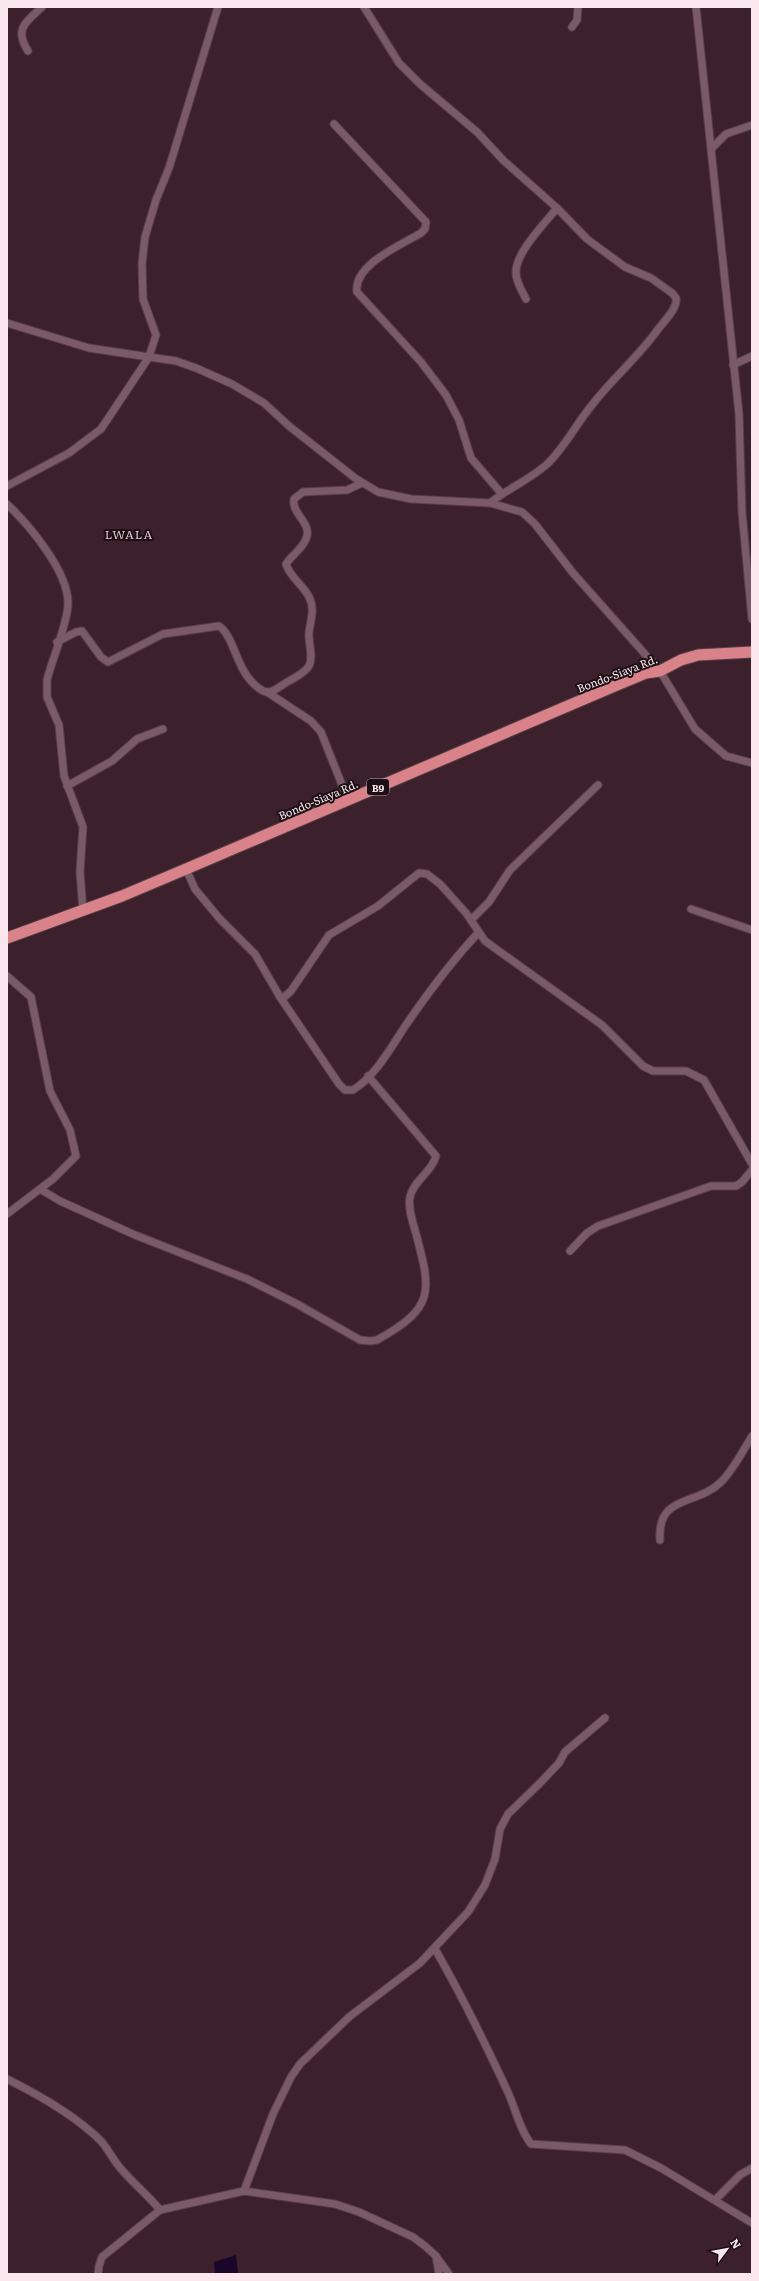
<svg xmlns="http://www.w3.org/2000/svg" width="759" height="2281" font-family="Literata,serif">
  <rect width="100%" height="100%" fill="#3c212c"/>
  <polygon fill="#1b062a" points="236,2255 238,2273 215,2274 214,2262"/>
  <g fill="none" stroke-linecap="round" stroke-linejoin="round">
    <defs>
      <g id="minor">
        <path d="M364 7 399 63 420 84 477 132 504 161 557 208 587 239 625 267 651 278 672 293 676 298C678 309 662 323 656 332 637 358 612 379 592 405 576 424 564 449 546 465 529 480 507 489 490 503"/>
        <polyline points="696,7 739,414 742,512 752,619"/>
        <polyline points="572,27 577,20 578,7"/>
        <path d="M28 51C14 29 25 23 42 7"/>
        <path d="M334 124 426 222 425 229 421 233C401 245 353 265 357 292L421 362 446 395 459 420 471 458 502 494"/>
        <polyline points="712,148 726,134 752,125"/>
        <path d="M526 299C522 291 516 282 516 273 515 253 545 223 557 208"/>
        <polyline points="7,323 89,348 176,361 196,368 232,384 264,403 289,426 355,478 378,492 411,499 490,503 522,512 535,524 573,573 660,671 695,729 726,756 752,763"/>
        <polyline points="733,365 752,356"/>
        <polyline points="7,486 69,453 101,429 149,357 156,335 143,299 142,264 145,237 156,200 169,168 218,7"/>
        <path d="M7 504C29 525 69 572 68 604 68 622 52 660 47 680V697L59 725 64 776 83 827 80 872 83 911"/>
        <path d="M57 642 76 632 82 631 101 657 108 662 163 634 219 626C236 638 235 672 260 689 269 696 276 689 284 684 292 679 304 674 309 666 314 656 308 643 309 633 310 622 315 610 310 599 305 586 290 578 286 564 292 555 302 549 306 539 313 523 291 514 294 499L303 492 347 490 362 483"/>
        <polyline points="267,692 311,721 321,732 348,800"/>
        <polyline points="67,786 112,761 137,739 163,729"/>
        <polyline points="186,869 195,889 219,918 255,954 280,997 283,998 291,991 329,935 378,906 419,873 427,874 440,884 466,913 485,941 602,1025 643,1066 653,1071 686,1071 704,1080 752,1164"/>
        <polyline points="691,909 752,930"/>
        <polyline points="471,920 489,902 510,870 598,785"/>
        <polyline points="7,976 31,997 50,1091 70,1130 76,1156 53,1179 7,1214"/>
        <path d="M280 997 339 1084 345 1090H353C377 1075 392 1045 408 1022 430 990 452 961 478 933"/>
        <path d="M40 1189 60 1201 135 1235 247 1279 297 1304 360 1340 370 1341 377 1340C437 1307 431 1290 415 1230 412 1220 408 1208 410 1197 413 1181 432 1172 436 1156L368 1076"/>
        <polyline points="570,1251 587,1233 598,1226 711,1186 736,1186 742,1182 752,1170"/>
        <path d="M660 1540C657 1494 697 1506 721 1482 733 1470 743 1451 752 1436"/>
        <path d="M435 1949C461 1994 484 2041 506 2088 515 2106 519 2129 531 2144L625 2150 661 2168 752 2223"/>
        <path d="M7 2079C39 2095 75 2115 101 2141 109 2150 114 2162 122 2170 134 2184 148 2195 160 2210"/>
        <polyline points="244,2191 273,2114 291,2077 300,2064 349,2017 420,1963 468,1912 485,1885 495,1859 500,1829 508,1814 540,1783 559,1763 565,1752 605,1718"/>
        <polyline points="715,2200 740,2175 752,2168"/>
        <polyline points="436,2256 439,2274"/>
        <polyline points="98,2274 99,2266 102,2257 160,2210 244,2191 335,2204 359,2212 413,2237 425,2246 435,2255 449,2274"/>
      </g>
      <polyline id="trunk" points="7,938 122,896 186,869 617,685 646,673 660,671 681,660 698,655 752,652"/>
    </defs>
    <use href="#minor" stroke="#563f48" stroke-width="9"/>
    <use href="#trunk" stroke="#563f48" stroke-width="13"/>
    <use href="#minor" stroke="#7a5a66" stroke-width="7"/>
    <use href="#trunk" stroke="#d98289" stroke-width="11"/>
  </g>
  <g text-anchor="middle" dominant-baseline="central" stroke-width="4" stroke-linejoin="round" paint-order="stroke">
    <rect fill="#1b0f14" stroke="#b7a6ac" stroke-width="1" x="367" y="779" width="22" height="16" rx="3"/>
    <g font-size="10" font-weight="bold" fill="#fae7ed">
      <text x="378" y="787">B9</text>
    </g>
    <g font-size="11" fill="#fae7ed" stroke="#1b0f14">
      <text transform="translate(617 673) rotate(-21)">Bondo-Siaya Rd.</text>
      <text transform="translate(318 799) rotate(-23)">Bondo-Siaya Rd.</text>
    </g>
    <g font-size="12" letter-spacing="1" fill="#e2becb" stroke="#1b0f14">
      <text x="129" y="534">LWALA</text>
    </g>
  </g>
  <rect width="759" height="2281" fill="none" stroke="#fae7ed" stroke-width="16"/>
  <g transform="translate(727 2249) rotate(58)" stroke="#1b0f14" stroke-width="3" paint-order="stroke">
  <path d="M0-3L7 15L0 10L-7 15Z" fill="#fae7ed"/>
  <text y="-6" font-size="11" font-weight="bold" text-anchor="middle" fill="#fae7ed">N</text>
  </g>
</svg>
